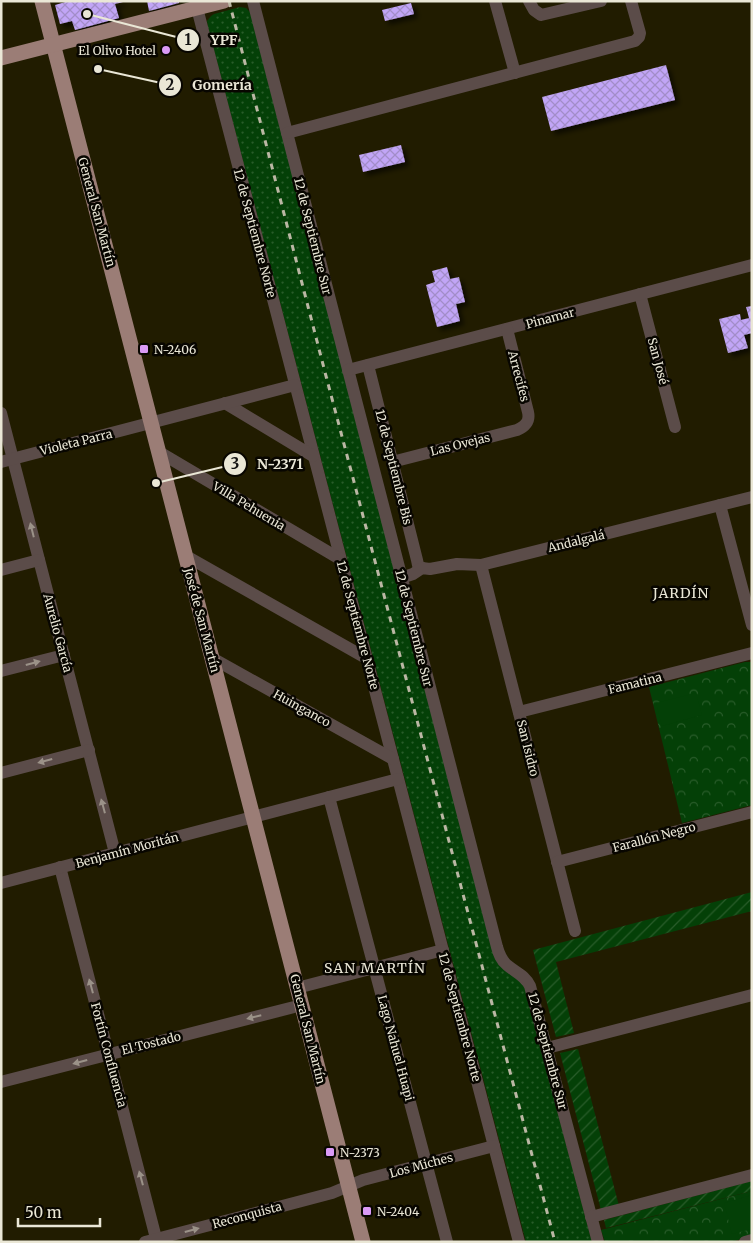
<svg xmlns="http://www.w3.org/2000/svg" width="753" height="1243" font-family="Merriweather,serif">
  <defs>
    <pattern id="grass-dots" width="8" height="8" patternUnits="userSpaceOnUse" patternTransform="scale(1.25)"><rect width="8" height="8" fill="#044007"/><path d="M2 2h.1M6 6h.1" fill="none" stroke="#295c2a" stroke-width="1.8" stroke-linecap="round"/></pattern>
    <pattern id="park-crowns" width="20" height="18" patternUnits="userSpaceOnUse" patternTransform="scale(1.25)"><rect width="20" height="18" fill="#044007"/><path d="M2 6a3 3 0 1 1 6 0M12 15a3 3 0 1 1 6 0" fill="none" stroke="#295c2a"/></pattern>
    <pattern id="garden-furrows" width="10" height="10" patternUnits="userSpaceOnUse" patternTransform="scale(1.25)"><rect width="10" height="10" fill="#044007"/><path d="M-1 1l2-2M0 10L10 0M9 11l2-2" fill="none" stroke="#295c2a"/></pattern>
    <pattern id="building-cross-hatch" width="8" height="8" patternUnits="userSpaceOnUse" patternTransform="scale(1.25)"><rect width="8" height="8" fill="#c1a5f6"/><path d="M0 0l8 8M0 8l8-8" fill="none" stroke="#a28dc8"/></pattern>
    <filter id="shadow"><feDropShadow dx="4" dy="4" stdDeviation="2.5" flood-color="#0009"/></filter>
  </defs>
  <rect width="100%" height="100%" fill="#211c00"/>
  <polygon fill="url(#grass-dots)" points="240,7 246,8 250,12 495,953 524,985 592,1242 526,1242 208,27 207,21 211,16 214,14"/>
  <g fill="url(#park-crowns)">
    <polygon points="745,662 752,662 752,805 682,823 649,687"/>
    <polygon points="752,1191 752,1236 731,1242 605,1242 601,1230"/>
  </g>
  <g fill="url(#garden-furrows)">
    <polygon points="752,892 752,911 556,962 574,1033 556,1037 533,950"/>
    <polygon points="578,1049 619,1206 601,1210 560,1053"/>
    <polygon points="752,1181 752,1191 606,1228 604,1220"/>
  </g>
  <g fill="#044007">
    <polygon points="696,693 702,715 662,726 656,703"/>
    <polygon points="752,1195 752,1229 732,1234 724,1203"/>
  </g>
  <g fill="url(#building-cross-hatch)" filter="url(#shadow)">
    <polygon points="69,1 123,1 123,2 115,4 119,18 75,30 72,21 60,24 55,5"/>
    <polygon points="147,1 179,1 179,3 149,11"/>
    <polygon points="411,3 414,14 385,21 382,10"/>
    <polygon points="666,65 675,100 551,131 542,97"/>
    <polygon points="401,145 405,162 363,172 359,155"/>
    <polygon points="447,267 450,279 459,277 465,302 456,304 460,321 437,327 426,285 435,282 432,271"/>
    <polygon points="752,306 752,333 744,335 748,348 728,353 719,319 740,314 741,320 749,318 746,307"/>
  </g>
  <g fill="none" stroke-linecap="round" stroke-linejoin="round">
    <g stroke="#5b4c49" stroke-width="12">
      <path d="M253 1 497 947C499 954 501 960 507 965 515 972 525 975 530 986L598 1242"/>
      <polyline points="495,1 515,73"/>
      <polyline points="529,1 534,10 541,15 601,1"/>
      <polyline points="197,8 519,1242"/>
      <polyline points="287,133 635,41 639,37 640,33 631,1"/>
      <polyline points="640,294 675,427"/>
      <polyline points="368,365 417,560 418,565 422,568"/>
      <polyline points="348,370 752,265"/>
      <polyline points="225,403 313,456"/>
      <polyline points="1,413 115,853"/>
      <polyline points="159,452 340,559"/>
      <polyline points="1,462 295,385"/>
      <path d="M392 462 517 430C526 426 530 421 528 412L507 329"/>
      <polyline points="720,505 752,625"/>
      <polyline points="186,556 366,658"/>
      <polyline points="481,565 575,931"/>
      <polyline points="1,570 39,560"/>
      <polyline points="401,578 413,574 422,568 430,569 457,564 481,565 752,497"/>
      <polyline points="212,658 393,759"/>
      <polyline points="1,671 64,655"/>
      <polyline points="519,712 752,653"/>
      <polyline points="1,773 89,750"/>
      <polyline points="329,797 447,1242"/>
      <polyline points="557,862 752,812"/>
      <polyline points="60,867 157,1242"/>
      <polyline points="1,883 398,779"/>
      <polyline points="297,988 443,950"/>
      <polyline points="547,1048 752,995"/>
      <polyline points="1,1082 302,1005"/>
      <polyline points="591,1217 752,1175"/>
      <polyline points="145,1242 332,1193 363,1180 494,1146"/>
      <polyline points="745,1242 752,1240"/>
    </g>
    <g stroke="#9b7d76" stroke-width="15">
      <polyline points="42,1 363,1242"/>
      <polyline points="1,58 224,1"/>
    </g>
    <polyline stroke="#bbb7a4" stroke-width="3" stroke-dasharray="6 6" stroke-linecap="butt" points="229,1 326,376 555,1242"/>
  </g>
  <defs><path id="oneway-solid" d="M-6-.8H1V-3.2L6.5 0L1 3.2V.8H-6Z" transform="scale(1.25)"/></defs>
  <g fill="#9b9288">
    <use href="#oneway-solid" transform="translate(32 530) rotate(-104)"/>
    <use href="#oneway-solid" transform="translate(33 663) rotate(-15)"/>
    <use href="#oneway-solid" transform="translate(45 761) rotate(165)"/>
    <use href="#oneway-solid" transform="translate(103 806) rotate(-105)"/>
    <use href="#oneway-solid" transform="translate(91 986) rotate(-105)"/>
    <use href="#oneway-solid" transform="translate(254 1017) rotate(166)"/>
    <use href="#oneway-solid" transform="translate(80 1062) rotate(165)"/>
    <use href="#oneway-solid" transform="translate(141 1178) rotate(-105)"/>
    <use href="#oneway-solid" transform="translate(192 1230) rotate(-15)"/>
  </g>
  <g fill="#da9af6" stroke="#080600" stroke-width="2">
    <circle cx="166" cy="50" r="5"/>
    <rect x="139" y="344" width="10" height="10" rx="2.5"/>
    <rect x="325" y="1147" width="10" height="10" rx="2.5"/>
    <rect x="362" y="1206" width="10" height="10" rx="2.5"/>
  </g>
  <g text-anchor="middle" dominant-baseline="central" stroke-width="5" stroke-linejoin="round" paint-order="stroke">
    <g font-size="12" fill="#eae7d6" stroke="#080600" text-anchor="start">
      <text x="156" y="50" text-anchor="end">El Olivo Hotel</text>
      <text x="154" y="349">N-2406</text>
      <text x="340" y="1152">N-2373</text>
      <text x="377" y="1211">N-2404</text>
    </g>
    <g font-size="12" fill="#eae7d6" stroke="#080600">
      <text transform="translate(97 212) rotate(75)">General San Martín</text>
      <text transform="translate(255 233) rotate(75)">12 de Septiembre Norte</text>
      <text transform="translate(313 236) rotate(76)">12 de Septiembre Sur</text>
      <text transform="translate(550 318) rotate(-15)">Pinamar</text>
      <text transform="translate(658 361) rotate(75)">San José</text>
      <text transform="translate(519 376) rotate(75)">Arrecifes</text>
      <text transform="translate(76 442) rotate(-14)">Violeta Parra</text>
      <text transform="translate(460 444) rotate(-14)">Las Ovejas</text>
      <text transform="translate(394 467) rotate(76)">12 de Septiembre Bis</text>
      <text transform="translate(249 506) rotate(31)">Villa Pehuenia</text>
      <text transform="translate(576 541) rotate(-14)">Andalgalá</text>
      <text transform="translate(202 620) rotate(75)">José de San Martín</text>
      <text transform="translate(358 625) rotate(75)">12 de Septiembre Norte</text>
      <text transform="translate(414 628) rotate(76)">12 de Septiembre Sur</text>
      <text transform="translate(58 633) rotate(75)">Aurelio García</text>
      <text transform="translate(635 683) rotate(-14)">Famatina</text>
      <text transform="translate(302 708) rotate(29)">Huinganco</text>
      <text transform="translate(528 748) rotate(76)">San Isidro</text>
      <text transform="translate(654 837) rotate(-15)">Farallón Negro</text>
      <text transform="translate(127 850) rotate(-15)">Benjamín Moritán</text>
      <text transform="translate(460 1017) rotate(75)">12 de Septiembre Norte</text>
      <text transform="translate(308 1029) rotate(76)">General San Martín</text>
      <text transform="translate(151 1043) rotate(-14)">El Tostado</text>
      <text transform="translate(396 1048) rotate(75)">Lago Nahuel Huapi</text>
      <text transform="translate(548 1051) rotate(75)">12 de Septiembre Sur</text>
      <text transform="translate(109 1055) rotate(75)">Fortín Confluencia</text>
      <text transform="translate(421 1165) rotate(-15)">Los Miches</text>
      <text transform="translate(247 1215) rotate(-15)">Reconquista</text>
    </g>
    <g font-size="14" letter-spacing="1" fill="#eae7d6" stroke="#080600">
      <text x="681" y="593">JARDÍN</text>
      <text x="375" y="968">SAN MARTÍN</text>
    </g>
  </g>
  <path fill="none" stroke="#eae7d6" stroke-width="2" d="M87 14L188 40M98 69L170 85M156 483L235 464"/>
  <g fill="#eae7d6" stroke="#080600" stroke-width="2">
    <circle cx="87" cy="14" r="5"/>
    <circle cx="98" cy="69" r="5"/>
    <circle cx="156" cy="483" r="5"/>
    <circle cx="188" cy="40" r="12"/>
    <circle cx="170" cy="85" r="12"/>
    <circle cx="235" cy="464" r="12"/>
  </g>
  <g font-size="15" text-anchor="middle" font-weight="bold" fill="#111">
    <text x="188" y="45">1</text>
    <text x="170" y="90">2</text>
    <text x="235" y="469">3</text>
  </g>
  <g font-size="14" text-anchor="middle" font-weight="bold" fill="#eae7d6" stroke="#080600" stroke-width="5" stroke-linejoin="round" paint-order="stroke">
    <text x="224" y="45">YPF</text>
    <text x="222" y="90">Gomería</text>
    <text x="280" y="469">N-2371</text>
  </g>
  <rect width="753" height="1243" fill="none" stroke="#eae7d6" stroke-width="5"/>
  <path d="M18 1218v8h82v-8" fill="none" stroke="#eae7d6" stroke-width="2.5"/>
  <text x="25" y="1218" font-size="15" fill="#eae7d6" stroke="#080600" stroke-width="4" paint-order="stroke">50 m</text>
</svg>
